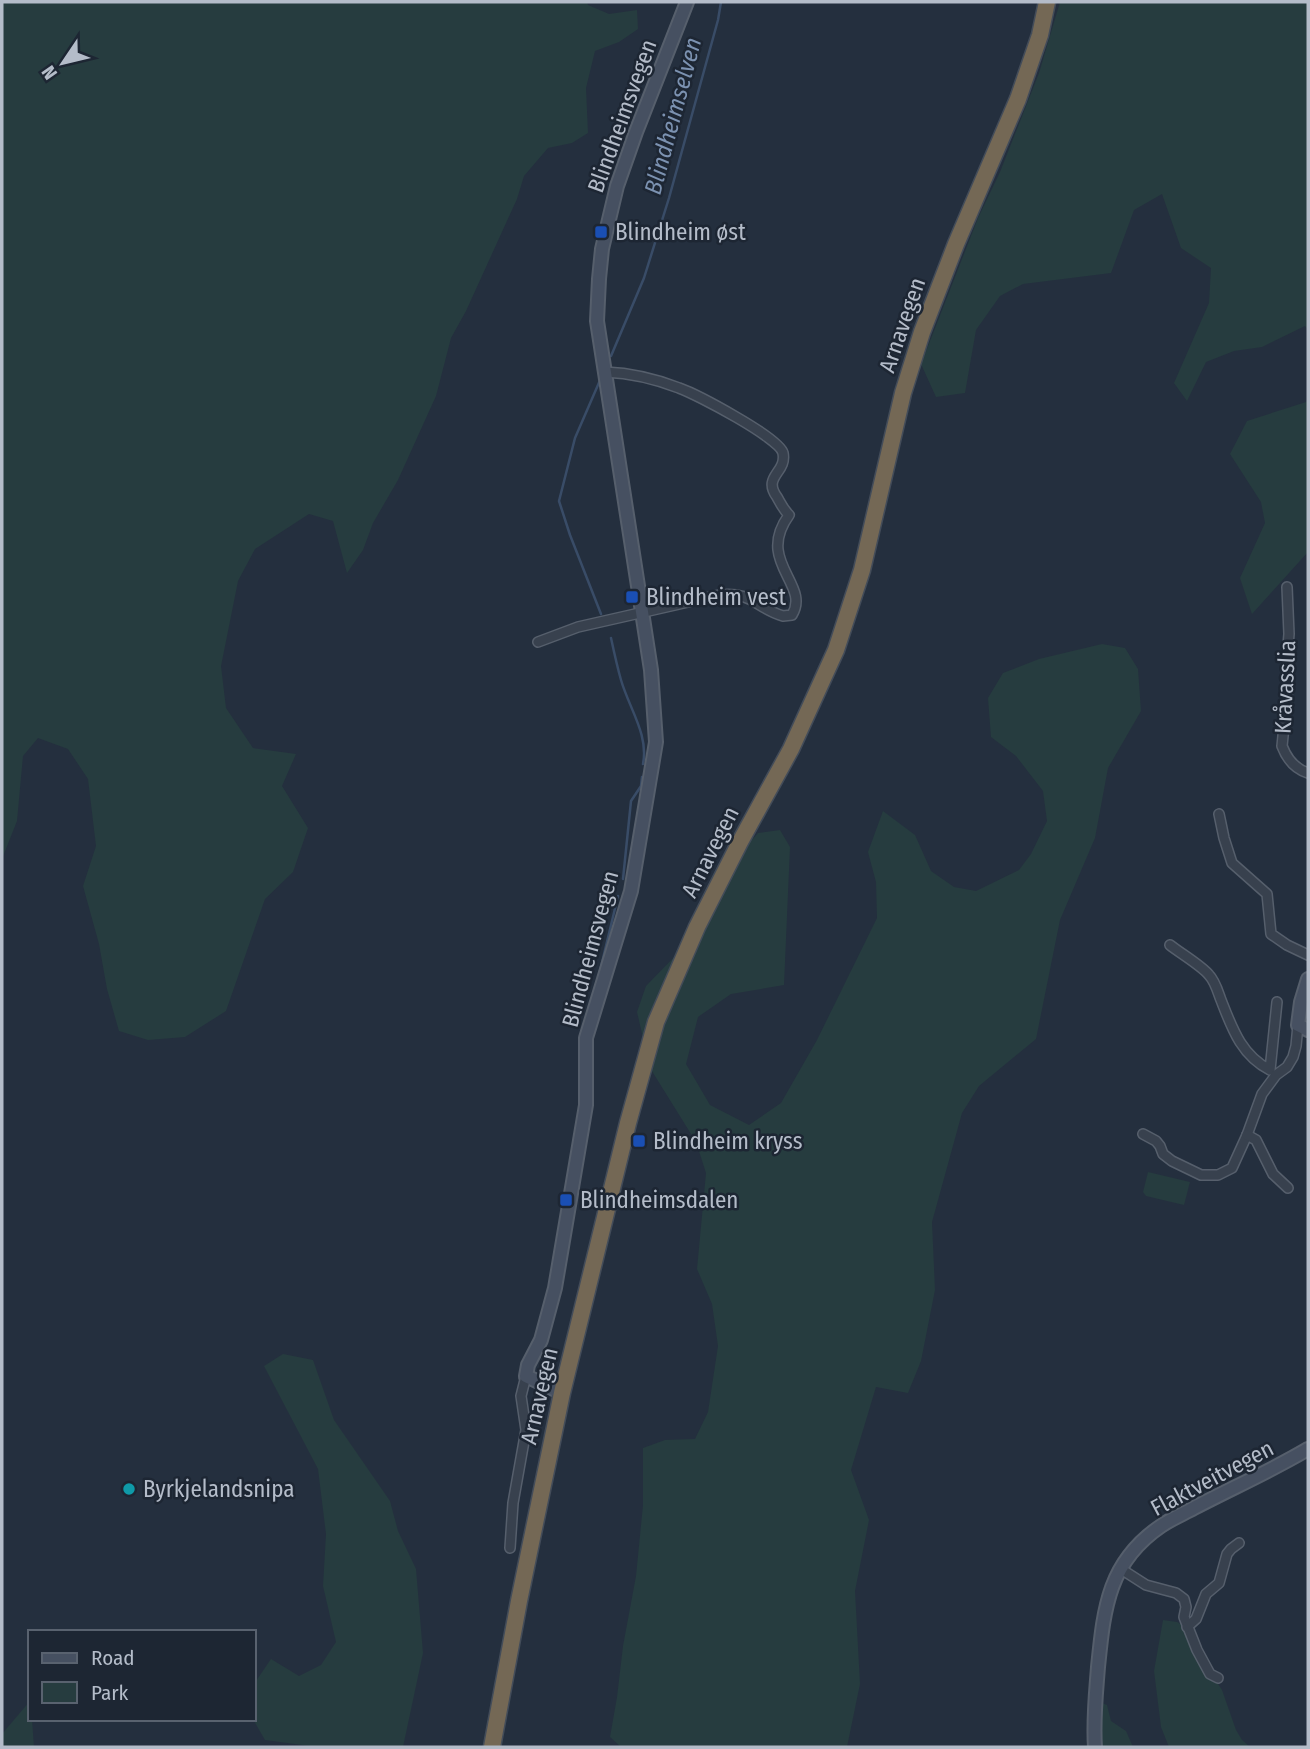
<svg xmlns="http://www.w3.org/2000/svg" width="1310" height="1749" font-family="'Fira Sans Condensed',sans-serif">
  <rect width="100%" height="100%" fill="#242f3e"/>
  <g fill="#263c3f">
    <polygon points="2,2 587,2 588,5 609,14 637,10 638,29 619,42 595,51 586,88 588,133 572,143 548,148 524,176 517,199 466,311 451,338 436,396 398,480 373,523 363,550 347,573 333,521 309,514 255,549 238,581 221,666 226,708 253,748 296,754 282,786 308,828 293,872 265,899 226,1011 185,1037 148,1040 119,1031 107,989 99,944 83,886 96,846 88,779 68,749 38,738 23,756 17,821 2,859"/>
    <polygon points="1060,2 1308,2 1308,330 1305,326 1262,347 1234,351 1206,362 1187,401 1174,383 1209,303 1211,268 1181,248 1162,194 1134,210 1111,273 1023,284 1000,296 976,330 965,393 936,397 921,364 978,218 1000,172 1039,73"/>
    <polygon points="1308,398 1308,552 1252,614 1240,578 1265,523 1261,502 1230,454 1247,421 1306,402"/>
    <polygon points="1102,644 1125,648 1138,669 1141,711 1108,768 1095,838 1060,920 1036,1039 979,1086 962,1113 932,1222 935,1290 921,1361 908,1393 876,1387 851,1470 869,1520 855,1591 860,1684 847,1747 621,1747 610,1737 617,1697 623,1646 636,1576 643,1505 643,1448 665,1440 695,1439 708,1412 718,1346 712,1304 697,1269 706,1173 696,1142 650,1068 637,1012 646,986 680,951 741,852 758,833 780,830 790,847 784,985 731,994 698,1017 686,1064 710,1105 749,1125 781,1103 817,1040 877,918 876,882 868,852 883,811 915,835 931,871 954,887 976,891 1019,870 1031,854 1047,821 1043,791 1016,756 991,737 988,698 1003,673 1039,659"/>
    <polygon points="1148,1172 1190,1182 1184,1205 1146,1196 1143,1192"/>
    <polygon points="283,1354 313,1360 334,1420 390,1501 398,1531 416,1569 423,1653 403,1747 317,1747 265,1740 254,1721 256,1681 271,1659 299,1676 321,1665 336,1642 323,1586 326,1534 318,1469 264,1366"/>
    <polygon points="1163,1620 1177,1622 1184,1626 1208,1669 1222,1690 1236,1730 1242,1740 1250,1747 1169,1747 1161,1727 1154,1671"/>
    <polygon points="30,1701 30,1719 32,1719 34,1747 2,1747 2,1734"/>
    <polygon points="1102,1703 1107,1705 1111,1721 1126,1731 1133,1747 1102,1747 1100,1722"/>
  </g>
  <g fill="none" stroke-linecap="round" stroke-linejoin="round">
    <g stroke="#394c67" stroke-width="2.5">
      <polyline points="611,356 644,278 669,198 718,20 721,2"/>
      <polyline points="601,378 575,438 559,501 570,535 601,614"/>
      <path d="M611 638C614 652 617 666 621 680 629 708 649 735 643 764"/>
      <polyline points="623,879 631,801 641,786 642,777"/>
      <polyline points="599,975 618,896"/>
    </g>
    <defs>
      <g id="street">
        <path d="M1287 587 1289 634 1287 658 1289 677 1282 746C1287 759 1295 769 1308 773"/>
        <path d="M538 642 578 627 719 595C752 591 756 608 783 616L792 615C811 584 755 562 789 515 783 509 781 504 777 497 762 476 787 473 783 453 780 438 696 394 679 388 656 379 629 373 605 372"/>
        <polyline points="1219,814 1224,838 1232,863 1267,894 1271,934 1287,945 1308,955"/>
        <path d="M1170 945C1180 953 1202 966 1209 975 1215 981 1218 992 1221 1000 1232 1028 1241 1055 1270 1070L1277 1002"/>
        <polyline points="1143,1134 1156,1141 1160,1146 1163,1154 1172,1161 1201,1175 1218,1175 1232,1168 1247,1135 1262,1094 1276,1075 1287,1067 1293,1057 1296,1046 1298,1025"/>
        <polyline points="1247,1135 1256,1140 1273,1174 1288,1188"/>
        <polyline points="510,1548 513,1503 526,1430 521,1396 526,1376"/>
        <polyline points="1121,1569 1146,1585 1176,1593 1184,1599 1186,1607 1184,1617 1197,1650 1210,1674 1218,1678"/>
        <polyline points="1187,1627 1196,1619 1206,1594 1219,1583 1227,1554 1231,1549 1239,1543"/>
      </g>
      <g id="secondary">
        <polyline points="1308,979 1301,1002 1298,1025 1308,1030"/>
        <polyline points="562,1393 526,1376 528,1365 541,1340 555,1288 586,1105 586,1038 631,891 656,742 651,670 597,321 599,279 602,249 617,186 636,132 687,2"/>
        <path d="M1095 1747C1093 1720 1096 1694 1098 1667 1104 1608 1108 1562 1161 1526 1171 1519 1183 1514 1194 1508 1232 1488 1271 1471 1308 1449"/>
      </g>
      <polyline id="highway" points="492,1747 519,1601 562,1393 628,1123 656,1022 697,927 740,842 791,749 836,650 862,570 903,393 922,332 956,244 1018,99 1040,35 1047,2"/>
    </defs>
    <use href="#street" stroke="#565f6c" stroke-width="12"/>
    <use href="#secondary" stroke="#565f6c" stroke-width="16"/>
    <use href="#highway" stroke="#434c59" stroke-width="19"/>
    <use href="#street" stroke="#38414e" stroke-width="9"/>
    <use href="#secondary" stroke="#465061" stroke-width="12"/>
    <use href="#highway" stroke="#746855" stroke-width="16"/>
  </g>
  <g fill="#1a4fb4" stroke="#1d2633" stroke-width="2.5">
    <rect x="594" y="225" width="14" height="14" rx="3.5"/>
    <rect x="625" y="590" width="14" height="14" rx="3.5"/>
    <rect x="632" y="1134" width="14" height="14" rx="3.5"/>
    <rect x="559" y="1193" width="14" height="14" rx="3.5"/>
  </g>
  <circle fill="#0f9aa8" stroke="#1d2633" stroke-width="2.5" cx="129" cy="1489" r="7"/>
  <g text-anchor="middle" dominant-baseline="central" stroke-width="5" stroke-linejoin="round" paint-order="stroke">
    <g font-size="23" fill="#b4bcc9" stroke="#1d2633">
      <text transform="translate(622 116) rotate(-70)">Blindheimsvegen</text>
      <text transform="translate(902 325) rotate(-71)">Arnavegen</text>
      <text transform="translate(1285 687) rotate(-87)">Kråvasslia</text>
      <text transform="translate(710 852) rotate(-63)">Arnavegen</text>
      <text transform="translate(590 949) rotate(-75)">Blindheimsvegen</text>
      <text transform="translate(539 1396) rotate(-77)">Arnavegen</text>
      <text transform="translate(1212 1478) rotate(-28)">Flaktveitvegen</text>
    </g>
    <g font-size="23" fill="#b4bcc9" stroke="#1d2633" text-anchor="start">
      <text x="615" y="232">Blindheim øst</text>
      <text x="646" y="597">Blindheim vest</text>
      <text x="653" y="1141">Blindheim kryss</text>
      <text x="580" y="1200">Blindheimsdalen</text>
      <text x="143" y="1489">Byrkjelandsnipa</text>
    </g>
    <g font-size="24" font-style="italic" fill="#7c92b1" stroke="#1d2633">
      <text transform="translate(673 116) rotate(-75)">Blindheimselven</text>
    </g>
  </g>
  <rect width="1310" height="1749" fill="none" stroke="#b4bcc9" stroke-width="7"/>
  <rect x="28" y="1630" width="228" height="91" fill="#1d2633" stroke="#59626f" stroke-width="2"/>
  <rect x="42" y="1653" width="35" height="10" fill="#465061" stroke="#59626f" stroke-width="2"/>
  <text x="91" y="1665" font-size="21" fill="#b4bcc9">Road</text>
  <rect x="42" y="1682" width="35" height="21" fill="#263c3f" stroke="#59626f" stroke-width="2"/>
  <text x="91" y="1700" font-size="21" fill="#b4bcc9">Park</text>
  <g transform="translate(63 63) rotate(235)" stroke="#1d2633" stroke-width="5" paint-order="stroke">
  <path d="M0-5L12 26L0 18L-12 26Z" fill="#b4bcc9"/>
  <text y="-10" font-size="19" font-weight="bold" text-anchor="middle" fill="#b4bcc9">N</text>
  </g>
</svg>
